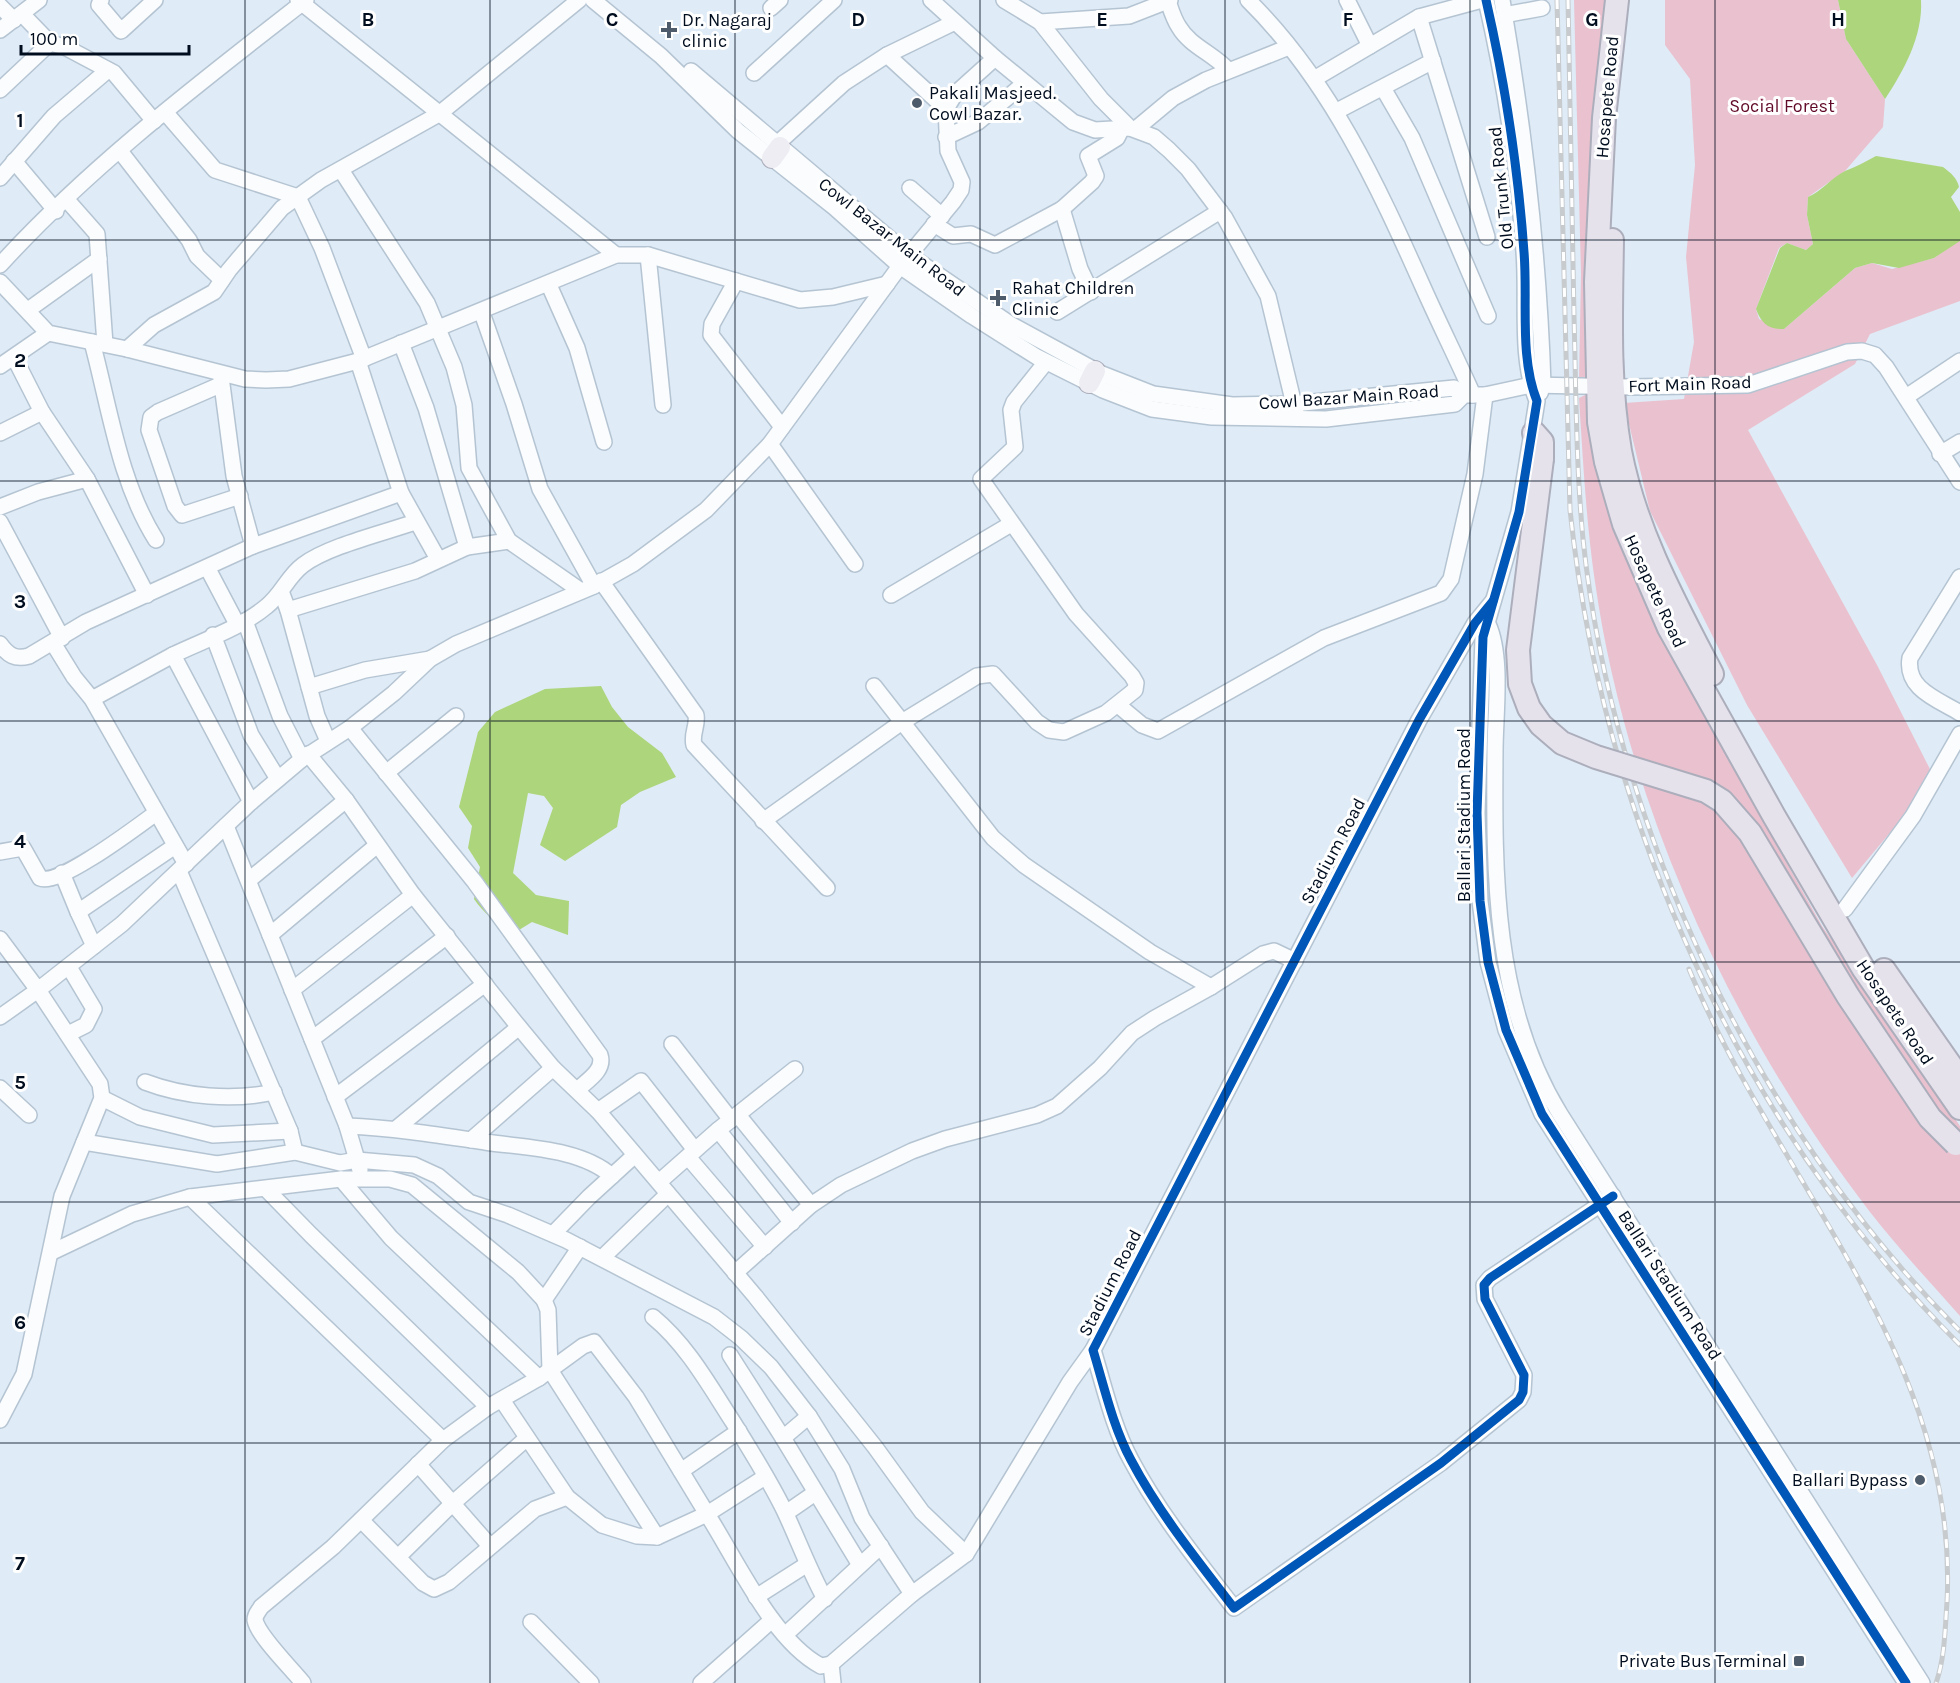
<svg xmlns="http://www.w3.org/2000/svg" width="1960" height="1683" font-family="Karla,sans-serif">
  <rect width="100%" height="100%" fill="#dfebf6"/>
  <g fill="#eac1ce">
    <polygon points="1574,0 1608,0 1592,379 1579,381 1581,274"/>
    <polygon points="1665,0 1838,0 1846,39 1885,99 1883,127 1845,171 1808,197 1807,215 1813,244 1806,250 1787,243 1779,248 1756,309 1759,319 1784,329 1855,268 1872,263 1892,269 1934,258 1960,240 1960,301 1870,334 1855,364 1748,430 1877,665 1935,779 1852,878 1747,705 1650,511 1624,403 1684,399 1694,342 1686,257 1695,165 1690,79 1665,45"/>
    <path d="M1585 395 1589 401 1599 479 1638 583 1671 657 1822 926 1960 1126V1316C1930 1282 1898 1248 1870 1212 1732 1032 1627 807 1595 582 1586 521 1583 460 1579 398Z"/>
  </g>
  <g fill="#add57b">
    <path d="M1838 0H1921C1923 36 1904 70 1885 99L1846 39Z"/>
    <path d="M1876 156 1943 167C1951 173 1957 178 1959 187L1951 197 1960 212V241L1934 258 1899 268 1872 263 1855 268 1784 329C1769 330 1761 323 1756 309L1780 248 1787 243 1806 250 1813 244 1807 215 1808 197C1822 191 1831 178 1845 171 1856 167 1865 162 1876 156Z"/>
    <path d="M601 686 612 707 628 727 662 753 676 777 640 792 621 805 617 827 565 861 540 845 553 808 544 796 528 793 513 873 536 895 569 901 568 935 532 922 519 930C498 926 486 916 474 899L480 867 468 848 472 826 459 807 478 732 495 712 545 689Z"/>
  </g>
  <g fill="none" stroke-linecap="round" stroke-linejoin="round">
    <defs>
      <g id="minor">
        <polyline points="101,0 99,5 121,31 155,0"/>
        <polyline points="298,0 616,255"/>
        <polyline points="593,0 661,56 738,131 835,208 900,266 972,316 1037,357 1103,390 1152,409 1212,417 1326,419 1455,404 1464,395 1485,395 1531,385 1630,387 1748,385 1847,352 1862,351 1875,355 1886,367 1960,482"/>
        <polyline points="931,0 995,58 1073,122 1095,130 1130,128"/>
        <polyline points="1004,0 1040,22 1101,99 1130,128 1154,137 1169,150 1188,169 1225,218 1268,296 1296,413"/>
        <path d="M1248 0C1330 81 1377 184 1423 287 1439 323 1457 359 1473 395"/>
        <polyline points="1347,0 1370,46"/>
        <path d="M1486 0C1505 83 1518 167 1524 252 1528 300 1519 356 1537 401L1519 512 1483 637 1477 813 1480 901 1488 962 1506 1030 1542 1114 1906 1683"/>
        <path d="M1502 0C1524 128 1539 256 1543 385L1540 393"/>
        <path d="M1168 1C1171 10 1174 20 1179 27 1190 46 1214 54 1228 70"/>
        <polyline points="0,6 14,20"/>
        <polyline points="771,8 780,0"/>
        <polyline points="22,14 50,43 65,47 114,73 154,121"/>
        <polyline points="1504,15 1542,8"/>
        <polyline points="1419,17 1487,237"/>
        <polyline points="1040,22 1129,16 1170,0"/>
        <polyline points="0,30 39,0"/>
        <polyline points="887,55 946,109"/>
        <polyline points="691,71 909,255 1010,324 1102,374 1153,394 1232,405 1293,404 1454,388 1464,395"/>
        <polyline points="754,73 834,0"/>
        <polyline points="1314,79 1419,17 1482,0"/>
        <polyline points="1383,88 1412,138 1488,316"/>
        <polyline points="0,90 50,43"/>
        <polyline points="1337,111 1433,61"/>
        <polyline points="165,112 215,170 298,197 322,248 364,359"/>
        <polyline points="1137,128 1173,98 1206,80 1289,47"/>
        <polyline points="946,137 978,122 1025,83"/>
        <polyline points="777,144 844,83 887,55 955,22"/>
        <polyline points="120,151 189,240 197,256 222,280"/>
        <polyline points="14,161 56,211"/>
        <polyline points="341,170 427,303 454,367 464,405 469,468 509,541 581,591"/>
        <polyline points="0,178 54,116 108,70"/>
        <polyline points="910,188 942,216"/>
        <polyline points="67,200 97,234 105,344"/>
        <polyline points="1062,209 1080,269 1091,292"/>
        <polyline points="934,224 953,236 971,234 995,245 1062,209 1092,182 1096,176 1088,156 1117,138 1122,128"/>
        <polyline points="648,255 663,405"/>
        <path d="M0 265C90 166 201 82 306 0"/>
        <polyline points="736,281 712,324 711,335 782,427"/>
        <polyline points="0,282 48,333 127,349 245,379 266,380 289,379 358,361 616,255 648,255 800,300 833,297 887,284"/>
        <polyline points="549,285 577,348 604,442"/>
        <polyline points="28,310 99,259"/>
        <polyline points="1057,312 1220,211"/>
        <polyline points="482,313 514,404 540,489 594,586"/>
        <path d="M92 342C110 409 119 481 156 540"/>
        <polyline points="401,343 426,408 467,547"/>
        <polyline points="127,349 154,325 214,292 229,270 282,208 321,180 439,114 579,0"/>
        <polyline points="14,357 42,412 87,479 147,595"/>
        <polyline points="0,366 48,333"/>
        <polyline points="221,377 234,476 253,546"/>
        <polyline points="220,385 158,412 151,417 149,430 175,506 182,515 240,496"/>
        <polyline points="1906,397 1960,361"/>
        <polyline points="0,433 42,412"/>
        <polyline points="770,444 855,564"/>
        <polyline points="1940,454 1960,442"/>
        <polyline points="401,493 438,559"/>
        <polyline points="0,507 38,492 87,479"/>
        <polyline points="0,522 62,638"/>
        <polyline points="208,569 237,624"/>
        <path d="M1960 577 1910 658C1905 689 1937 699 1960 713"/>
        <path d="M601 581 696 715C698 726 691 734 694 745L827 888"/>
        <polyline points="282,594 288,610 415,571 467,547 509,541"/>
        <polyline points="891,595 1011,524"/>
        <path d="M1493 601 1475 623 1419 720 1093 1350C1104 1386 1113 1427 1131 1460 1159 1513 1197 1560 1234 1608L1441 1463 1519 1400 1523 1392 1524 1375 1485 1299 1484 1285 1490 1278 1613 1196"/>
        <polyline points="288,610 317,716 328,741"/>
        <polyline points="245,621 280,716 302,759"/>
        <path d="M1488 624C1503 657 1495 715 1495 751 1494 874 1493 1005 1560 1114L1922 1683"/>
        <polyline points="213,635 251,735 278,779"/>
        <polyline points="53,643 74,677 92,699 186,864"/>
        <path d="M0 644C8 655 15 660 29 656L86 622 253 546 401 493 358 361"/>
        <polyline points="874,686 993,838 1024,865 1150,952 1211,987"/>
        <polyline points="309,687 365,670 430,659"/>
        <polyline points="92,699 173,655"/>
        <polyline points="1118,705 1142,725 1158,731 1324,638 1441,593 1451,579 1475,474 1485,395"/>
        <path d="M350 728 474 881 600 1055C605 1070 588 1080 577 1090"/>
        <polyline points="308,754 346,800 413,895 519,1027 553,1068 598,1111 755,1296 875,1447 922,1512 966,1554"/>
        <polyline points="386,773 456,716"/>
        <path d="M251 802 173 655C204 640 241 628 267 606 282 594 288 576 303 565 328 546 384 533 415 522"/>
        <polyline points="763,821 902,722 977,676 993,674 1037,722 1049,730 1064,732 1106,713 1135,690 1136,683 1132,676 1076,614 981,479 1015,447 1011,410 1014,402 1046,362"/>
        <polyline points="226,826 347,1126 360,1170"/>
        <path d="M0 852 23 848 40 878C58 887 138 826 156 813"/>
        <polyline points="179,871 290,1131 295,1152"/>
        <polyline points="62,873 78,912 175,846"/>
        <polyline points="249,880 346,800"/>
        <polyline points="1845,909 1913,816 1960,734"/>
        <polyline points="78,912 94,946"/>
        <polyline points="270,935 376,846"/>
        <polyline points="0,939 38,990 122,924 251,802 302,759 350,728 394,693 430,659 456,644 594,586 633,564 706,510 770,444 900,266 953,202 961,190 962,182 948,151 946,109 955,94 995,58"/>
        <polyline points="292,990 413,895"/>
        <polyline points="0,1017 38,990 100,1084 102,1098 62,1196 24,1374 0,1420"/>
        <polyline points="68,1034 86,1025 94,1009 69,967"/>
        <polyline points="312,1039 447,936"/>
        <polyline points="672,1044 731,1120"/>
        <path d="M145 1082C184 1097 233 1101 274 1092"/>
        <polyline points="0,1088 29,1115"/>
        <polyline points="335,1097 485,984"/>
        <polyline points="102,1098 140,1117 213,1135 290,1131"/>
        <polyline points="598,1111 641,1081 695,1150"/>
        <polyline points="738,1115 811,1205"/>
        <path d="M347 1126C394 1128 438 1135 485 1142 525 1148 580 1148 612 1176"/>
        <polyline points="397,1128 519,1027"/>
        <polyline points="718,1130 792,1223"/>
        <polyline points="471,1140 553,1068"/>
        <path d="M84 1142 217 1164 295 1152 340 1163 357 1160 414 1165 438 1176 469 1202 508 1215 566 1240 714 1317 741 1338 771 1367 809 1416 842 1469 862 1518 912 1594 831 1664 821 1666C773 1641 736 1559 707 1514L657 1537 637 1536 602 1525 567 1497 502 1400"/>
        <polyline points="688,1157 765,1247"/>
        <polyline points="341,1179 391,1238 539,1378"/>
        <polyline points="659,1182 718,1130 795,1069"/>
        <polyline points="266,1189 311,1235 488,1407 539,1378 583,1346 594,1342 636,1397 707,1514 765,1477"/>
        <polyline points="190,1197 443,1440"/>
        <polyline points="553,1234 589,1197 635,1155"/>
        <polyline points="52,1252 132,1214 190,1197 341,1179 390,1179 412,1185 518,1272 544,1300 548,1310 550,1370 657,1537"/>
        <polyline points="602,1258 668,1194"/>
        <polyline points="735,1273 811,1205 841,1185 912,1151 945,1139 1037,1115 1057,1106 1100,1068 1132,1033 1155,1018 1211,987 1263,954 1274,951 1295,961"/>
        <polyline points="544,1300 580,1247"/>
        <path d="M653 1317C687 1345 709 1385 733 1422 751 1451 770 1481 785 1512 799 1542 809 1570 825 1599"/>
        <polyline points="730,1355 783,1438 809,1416"/>
        <polyline points="783,1438 860,1565"/>
        <polyline points="418,1464 490,1546"/>
        <polyline points="681,1471 739,1431"/>
        <polyline points="786,1513 815,1493"/>
        <polyline points="361,1520 423,1583 434,1589 449,1582 535,1509 567,1497"/>
        <polyline points="398,1557 453,1503 527,1438"/>
        <polyline points="912,1594 966,1554 1070,1382 1093,1350"/>
        <polyline points="756,1597 806,1565"/>
        <polyline points="531,1622 591,1683"/>
        <polyline points="786,1634 881,1546"/>
        <polyline points="831,1664 833,1683"/>
        <path d="M303 1683C292 1669 258 1636 255 1620 255 1614 259 1611 261 1607L333 1547 443 1440 488 1407"/>
        <polyline points="701,1683 772,1620"/>
      </g>
      <g id="major">
        <polyline points="772,158 780,147"/>
        <polyline points="1089,383 1095,371"/>
      </g>
      <g id="highway">
        <polyline points="1617,0 1604,118 1596,282 1599,422 1606,462 1624,524 1669,628 1774,816 1863,968 1960,1108"/>
        <path d="M1612 240C1611 310 1608 382 1620 451 1635 530 1675 603 1712 674"/>
        <polyline points="1534,433 1542,442 1542,459"/>
        <polyline points="1884,970 1960,1079"/>
      </g>
    </defs>
    <use href="#minor" stroke="#b5c4d2" stroke-width="18"/>
    <use href="#major" stroke="#acaebc" stroke-width="22"/>
    <use href="#highway" stroke="#acaebc" stroke-width="26"/>
    <use href="#minor" stroke="#fafcfe" stroke-width="15"/>
    <use href="#major" stroke="#ededf3" stroke-width="20"/>
    <use href="#highway" stroke="#e5e2ec" stroke-width="22"/>
    <defs>
      <g id="rail">
        <path d="M1557 0 1570 510C1603 821 1738 1123 1960 1345"/>
        <path d="M1568 0C1570 105 1572 211 1574 316 1576 391 1576 465 1583 539 1613 826 1755 1127 1960 1331"/>
        <path d="M1689 969C1776 1181 1960 1357 1947 1602 1945 1628 1945 1658 1936 1683"/>
      </g>
    </defs>
    <use href="#rail" stroke="#c7cbce" stroke-width="5"/>
    <use href="#rail" stroke="#fff" stroke-width="3" stroke-dasharray="9" stroke-linecap="butt"/>
    <defs>
      <polyline id="highway-bridge" points="1542,459 1518,650 1520,684 1529,708 1541,725 1562,743 1596,757 1706,791 1722,801 1750,833 1848,996 1930,1118 1956,1144"/>
    </defs>
    <use href="#highway-bridge" stroke="#acaebc" stroke-width="26" stroke-linecap="butt"/>
    <use href="#highway-bridge" stroke="#e5e2ec" stroke-width="22"/>
    <defs>
      <g id="cycleway">
        <path d="M1486 0C1505 83 1518 167 1524 252 1528 300 1519 356 1537 401L1519 512 1483 637 1477 813 1480 901 1488 962 1506 1030 1542 1114 1906 1683"/>
        <path d="M1493 601 1475 623 1419 720 1093 1350C1104 1386 1113 1427 1131 1460 1159 1513 1197 1560 1234 1608L1441 1463 1519 1400 1523 1392 1524 1375 1485 1299 1484 1285 1490 1278 1613 1196"/>
      </g>
    </defs>
    <use href="#cycleway" stroke="#fff" stroke-width="13"/>
    <use href="#cycleway" stroke="#0057b8" stroke-width="9"/>
  </g>
  <path fill="none" stroke="#000d1e" stroke-width="1.5" stroke-opacity="0.55" d="M245 0V1683M490 0V1683M735 0V1683M980 0V1683M1225 0V1683M1470 0V1683M1715 0V1683M0 240H1960M0 481H1960M0 721H1960M0 962H1960M0 1202H1960M0 1443H1960"/>
  <g fill="#4e5b6a" stroke="#fff" stroke-width="2">
    <path d="M666 21h6v6h6v6h-6v6h-6v-6h-6v-6h6z"/>
    <circle cx="917" cy="103" r="6"/>
    <path d="M995 289h6v6h6v6h-6v6h-6v-6h-6v-6h6z"/>
    <circle cx="1920" cy="1480" r="6"/>
    <rect x="1793" y="1655" width="12" height="12" rx="3"/>
  </g>
  <g text-anchor="middle" dominant-baseline="central" stroke-width="6" stroke-linejoin="round" paint-order="stroke">
    <g font-size="18" fill="#000d1e" stroke="#fff" text-anchor="start">
      <text x="682" y="20">Dr. Nagaraj<tspan x="682" dy="21">clinic</tspan></text>
      <text x="929" y="93">Pakali Masjeed.<tspan x="929" dy="21">Cowl Bazar.</tspan></text>
      <text x="1012" y="288">Rahat Children<tspan x="1012" dy="21">Clinic</tspan></text>
      <text x="1908" y="1480" text-anchor="end">Ballari Bypass</text>
      <text x="1787" y="1661" text-anchor="end">Private Bus Terminal</text>
    </g>
    <g font-size="18" fill="#000d1e" stroke="#fff">
      <text transform="translate(1607 97) rotate(-85)">Hosapete Road</text>
      <text transform="translate(1501 188) rotate(-96)">Old Trunk Road</text>
      <text transform="translate(892 237) rotate(38)">Cowl Bazar Main Road</text>
      <text transform="translate(1690 384) rotate(-2)">Fort Main Road</text>
      <text transform="translate(1349 397) rotate(-4)">Cowl Bazar Main Road</text>
      <text transform="translate(1655 591) rotate(65)">Hosapete Road</text>
      <text transform="translate(1464 815) rotate(-90)">Ballari Stadium Road</text>
      <text transform="translate(1333 851) rotate(-62)">Stadium Road</text>
      <text transform="translate(1895 1012) rotate(56)">Hosapete Road</text>
      <text transform="translate(1110 1283) rotate(-63)">Stadium Road</text>
      <text transform="translate(1670 1285) rotate(57)">Ballari Stadium Road</text>
    </g>
    <g font-size="18" fill="#610928" stroke="#fff">
      <text x="1782" y="106">Social Forest</text>
    </g>
  </g>
  <g font-size="20" text-anchor="middle" font-weight="bold" fill="#000d1e" stroke="#fff" stroke-width="6" stroke-linejoin="round" paint-order="stroke">
    <text x="368" y="26">B</text>
    <text x="612" y="26">C</text>
    <text x="858" y="26">D</text>
    <text x="1102" y="26">E</text>
    <text x="1348" y="26">F</text>
    <text x="1592" y="26">G</text>
    <text x="1838" y="26">H</text>
    <text x="20" y="127">1</text>
    <text x="20" y="367">2</text>
    <text x="20" y="608">3</text>
    <text x="20" y="848">4</text>
    <text x="20" y="1089">5</text>
    <text x="20" y="1329">6</text>
    <text x="20" y="1570">7</text>
  </g>
  <path d="M21 45v9h168v-9" fill="none" stroke="#000d1e" stroke-width="3"/>
  <text x="30" y="45" font-size="18" fill="#000d1e" stroke="#ffffff" stroke-width="4.5" paint-order="stroke">100 m</text>
</svg>
